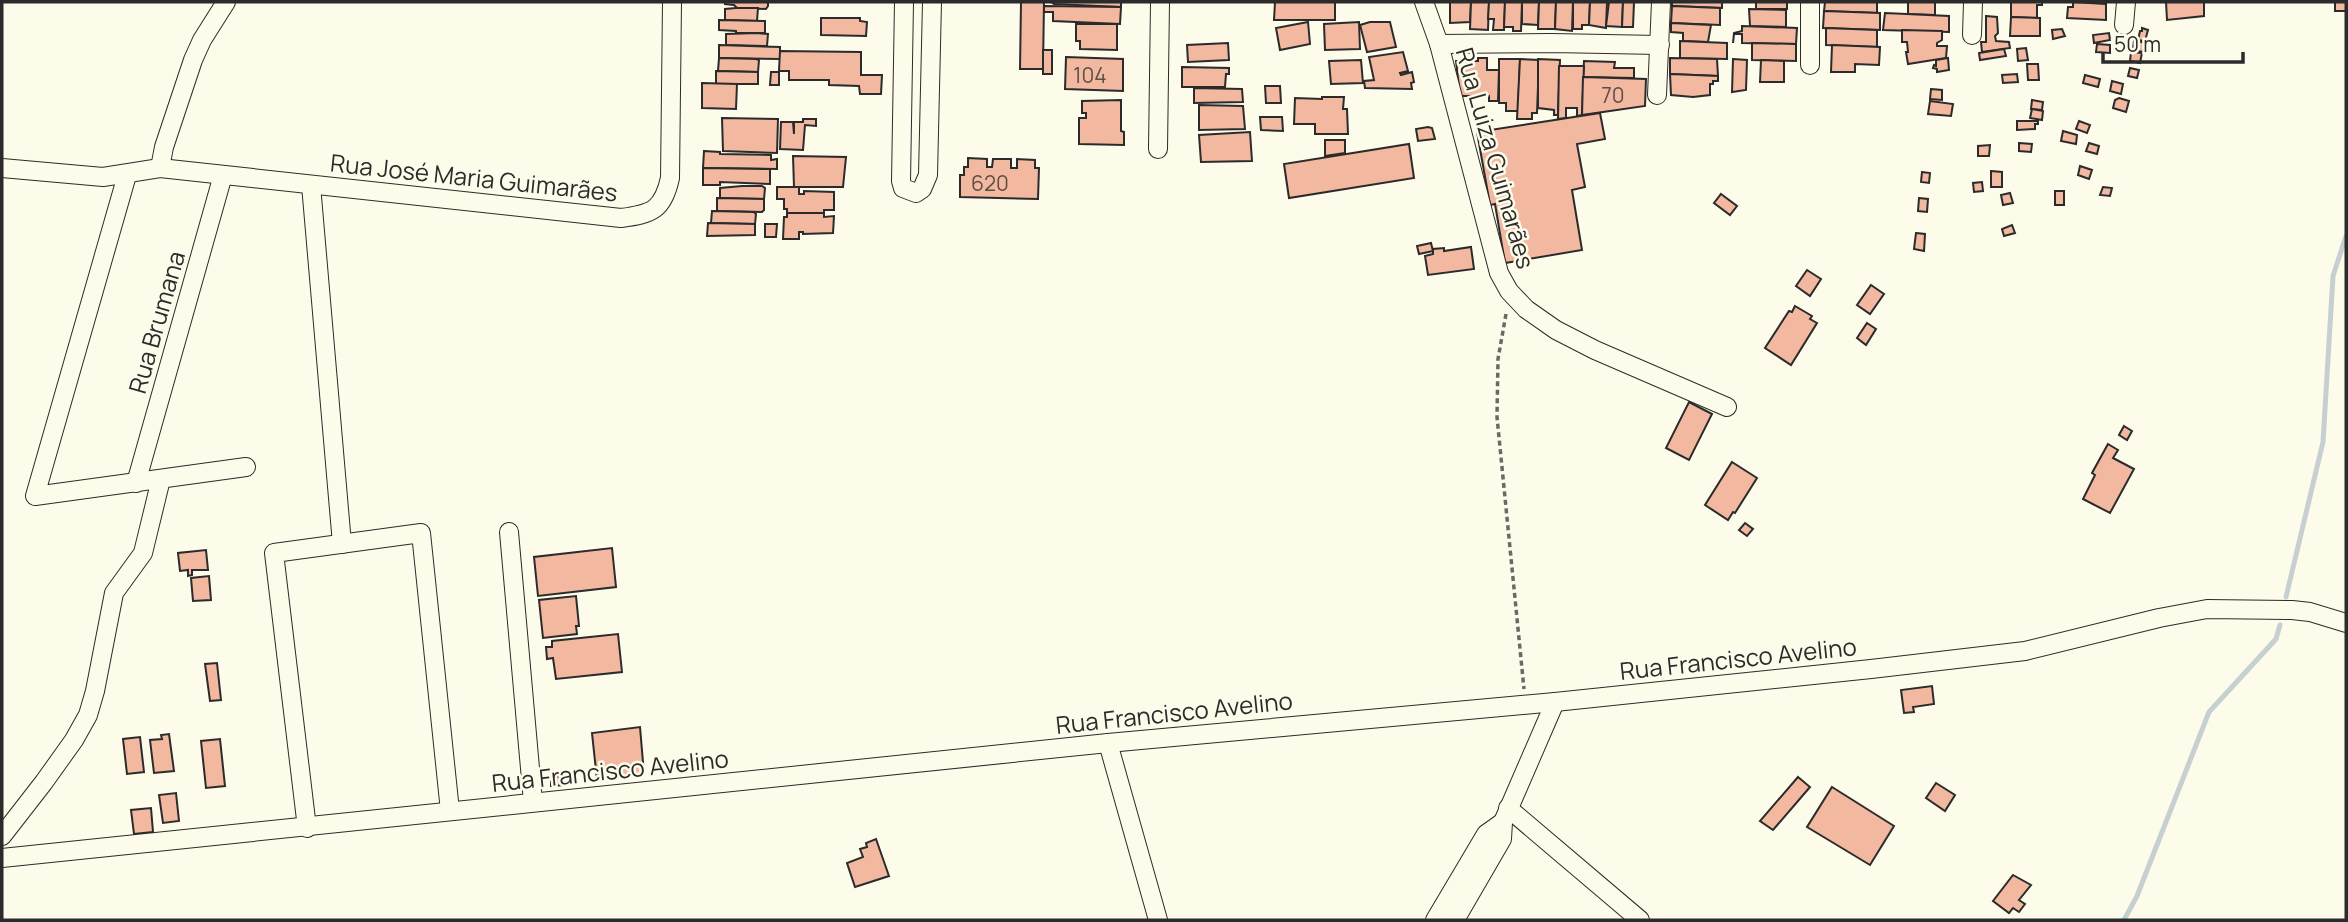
<svg xmlns="http://www.w3.org/2000/svg" width="2348" height="922" font-family="Manrope,sans-serif">
  <rect width="100%" height="100%" fill="#fdfbea"/>
  <g fill="none" stroke-linecap="round" stroke-linejoin="round">
    <g stroke="#c7d0d0" stroke-width="5">
      <polyline points="2286,597 2323,442 2333,276 2346,236"/>
      <polyline points="2124,920 2137,896 2209,712 2276,639 2280,625"/>
    </g>
  </g>
  <g fill="#f2b8a0" stroke="#2b2b2b" stroke-width="2">
    <polygon points="725,2 768,2 768,6 766,9 737,8 734,5 725,4"/>
    <polygon points="1021,2 1044,2 1043,69 1020,69"/>
    <polygon points="1051,2 1121,2 1121,7 1054,4"/>
    <polygon points="1275,2 1335,2 1335,20 1274,20"/>
    <polygon points="1450,2 1471,2 1470,22 1450,23"/>
    <polygon points="1471,2 1489,2 1488,30 1470,29"/>
    <polygon points="1489,2 1505,2 1504,30 1493,30 1494,19 1488,19"/>
    <polygon points="1505,2 1522,2 1521,31 1513,31 1513,27 1504,27"/>
    <polygon points="1522,2 1539,2 1538,25 1522,24"/>
    <polygon points="1539,2 1556,2 1555,29 1538,29"/>
    <polygon points="1556,2 1573,2 1572,31 1555,29"/>
    <polygon points="1573,2 1590,2 1589,25 1582,25 1582,29 1573,29"/>
    <polygon points="1590,2 1607,2 1606,28 1589,25"/>
    <polygon points="1609,2 1623,2 1622,27 1606,26"/>
    <polygon points="1623,2 1634,2 1633,27 1622,27"/>
    <polygon points="1672,2 1722,2 1722,8 1672,6"/>
    <rect x="1756" y="2" width="31" height="7"/>
    <polygon points="1825,2 1877,2 1877,13 1824,11"/>
    <polygon points="1908,2 1935,2 1935,15 1908,14"/>
    <polygon points="2011,2 2042,2 2042,5 2037,5 2037,18 2011,17"/>
    <polygon points="2073,2 2106,4 2106,20 2067,18 2068,7 2073,7"/>
    <polygon points="2147,2 2204,2 2204,16 2167,20 2166,2"/>
    <rect x="2335" y="2" width="11" height="9"/>
    <polygon points="1044,6 1121,7 1120,24 1053,21 1053,12 1044,12"/>
    <polygon points="1672,6 1720,8 1720,25 1671,23"/>
    <polygon points="736,8 758,8 757,21 725,20 725,9"/>
    <polygon points="1749,9 1786,10 1786,27 1750,26"/>
    <polygon points="1824,11 1880,13 1880,30 1823,28"/>
    <polygon points="1885,13 1949,16 1949,32 1883,30"/>
    <polygon points="1986,16 1997,17 1998,33 1995,36 1996,41 2009,42 2010,48 1982,52 1981,42 1986,42"/>
    <polygon points="2011,17 2040,18 2040,36 2010,36"/>
    <polygon points="821,18 860,18 860,21 867,22 866,36 821,35"/>
    <polygon points="719,20 765,21 765,33 736,33 736,31 719,30"/>
    <polygon points="1308,22 1310,44 1280,50 1276,28"/>
    <polygon points="1359,22 1360,49 1325,50 1324,24"/>
    <polygon points="1370,22 1390,22 1396,47 1367,52 1360,25"/>
    <polygon points="1671,23 1711,25 1708,42 1683,41 1683,33 1671,32"/>
    <polygon points="1076,24 1117,24 1117,50 1080,49 1080,41 1076,41"/>
    <polygon points="1742,26 1797,28 1796,44 1742,43 1742,34 1734,34 1733,43 1734,33 1742,31"/>
    <polygon points="1826,28 1877,30 1877,47 1826,45"/>
    <polygon points="2142,28 2148,30 2145,41 2138,40 2140,31 2142,31"/>
    <polygon points="2062,29 2065,36 2053,39 2052,30"/>
    <polygon points="1902,30 1942,31 1942,40 1937,43 1937,46 1947,46 1946,58 1908,64 1906,52 1908,52 1907,42 1902,42"/>
    <polygon points="757,33 768,34 767,46 726,45 726,34"/>
    <polygon points="2109,33 2110,40 2094,43 2093,35"/>
    <polygon points="2134,40 2145,43 2143,52 2133,50"/>
    <polygon points="1680,41 1727,43 1727,59 1680,58"/>
    <polygon points="1228,43 1229,60 1188,62 1187,45"/>
    <polygon points="1752,43 1796,44 1796,61 1752,60"/>
    <polygon points="2097,44 2110,45 2110,53 2096,52"/>
    <polygon points="719,45 780,47 780,59 719,58"/>
    <polygon points="1832,45 1880,47 1879,65 1855,64 1855,72 1831,72"/>
    <polygon points="2026,48 2028,60 2018,61 2017,49"/>
    <polygon points="2004,49 2006,56 1980,60 1979,53"/>
    <rect x="1043" y="50" width="9" height="24"/>
    <polygon points="780,51 861,52 861,75 882,75 881,94 860,94 859,86 829,85 829,80 789,80 789,71 779,71"/>
    <polygon points="1403,52 1408,71 1400,73 1401,75 1412,72 1414,82 1411,83 1412,89 1365,88 1364,81 1374,80 1369,57"/>
    <polygon points="2131,52 2142,53 2140,63 2130,61"/>
    <polygon points="1066,57 1123,59 1123,91 1065,89"/>
    <polygon points="719,58 756,59 759,60 758,72 718,71"/>
    <polygon points="1478,58 1487,58 1487,70 1499,70 1498,101 1489,101 1489,96 1460,96 1456,61 1478,61"/>
    <polygon points="1670,58 1717,59 1718,76 1670,74"/>
    <polygon points="1948,58 1949,70 1937,72 1937,69 1933,68 1934,65 1936,66 1936,60"/>
    <polygon points="1499,59 1520,59 1518,111 1506,111 1506,103 1499,103"/>
    <polygon points="1520,59 1539,60 1537,113 1532,113 1532,119 1517,119"/>
    <polygon points="1538,59 1560,60 1558,115 1554,115 1554,110 1538,108"/>
    <polygon points="1733,59 1747,60 1746,90 1732,92"/>
    <polygon points="1361,60 1363,83 1331,84 1329,61"/>
    <polygon points="1761,60 1784,61 1784,82 1760,82"/>
    <polygon points="1584,61 1615,62 1614,68 1634,68 1634,78 1583,77"/>
    <polygon points="2027,64 2038,64 2039,80 2028,80"/>
    <polygon points="1559,66 1584,66 1582,115 1577,116 1577,108 1566,108 1566,118 1558,119"/>
    <polygon points="1182,67 1229,68 1229,74 1226,74 1225,87 1182,87"/>
    <polygon points="2130,68 2139,70 2137,78 2128,76"/>
    <polygon points="716,71 758,72 758,84 716,84"/>
    <polygon points="771,72 779,72 779,85 770,85"/>
    <polygon points="1670,74 1718,76 1718,81 1713,81 1713,84 1710,84 1710,95 1693,97 1671,95"/>
    <polygon points="2017,74 2018,82 2003,83 2002,75"/>
    <polygon points="2085,75 2100,79 2098,87 2083,83"/>
    <polygon points="1583,77 1646,79 1645,106 1582,115"/>
    <polygon points="2112,81 2123,84 2121,94 2110,91"/>
    <polygon points="702,83 737,84 736,109 702,108"/>
    <polygon points="1265,86 1280,86 1281,103 1266,103"/>
    <polygon points="1194,88 1242,89 1243,102 1194,103"/>
    <polygon points="1931,89 1942,90 1942,100 1930,99"/>
    <polygon points="1322,97 1344,97 1343,109 1347,109 1348,134 1315,134 1315,124 1294,124 1295,98 1322,99"/>
    <polygon points="2119,98 2129,101 2126,112 2113,108 2115,100"/>
    <polygon points="1121,100 1121,131 1124,132 1124,145 1079,144 1079,118 1086,118 1086,113 1082,113 1082,101"/>
    <polygon points="2032,100 2043,102 2042,110 2031,109"/>
    <polygon points="1930,101 1953,104 1951,116 1928,114"/>
    <polygon points="1199,105 1243,106 1245,129 1199,130"/>
    <polygon points="2032,109 2043,111 2042,120 2030,118"/>
    <polygon points="1600,113 1605,139 1577,144 1585,187 1572,190 1582,250 1505,263 1495,204 1490,205 1477,132"/>
    <polygon points="1260,117 1282,117 1283,131 1261,130"/>
    <polygon points="722,118 778,119 777,153 723,151"/>
    <polygon points="803,119 816,119 816,126 805,125 803,150 780,149 781,122 793,122 794,134 794,122 803,122"/>
    <polygon points="2017,121 2038,121 2038,124 2035,124 2035,129 2017,130"/>
    <polygon points="2079,121 2090,125 2087,133 2076,129"/>
    <polygon points="1428,127 1432,128 1435,139 1418,141 1416,129"/>
    <polygon points="2063,131 2077,135 2076,144 2061,141"/>
    <polygon points="1250,132 1252,161 1201,162 1199,135"/>
    <polygon points="1325,140 1345,140 1345,153 1325,156"/>
    <polygon points="2019,143 2032,144 2031,152 2019,151"/>
    <polygon points="2089,143 2099,146 2097,154 2086,151"/>
    <polygon points="1409,144 1414,178 1289,198 1284,164"/>
    <polygon points="1990,145 1989,156 1978,156 1978,146"/>
    <polygon points="704,151 720,152 720,154 771,155 771,160 777,159 777,169 703,168"/>
    <polygon points="793,156 846,157 843,187 794,187"/>
    <polygon points="968,158 987,159 987,167 992,167 993,159 1011,159 1011,168 1017,168 1017,159 1035,160 1035,168 1039,168 1038,199 960,197 960,175 964,175 964,167 968,167"/>
    <polygon points="2080,166 2092,170 2089,179 2078,175"/>
    <polygon points="703,168 770,169 770,184 720,182 720,185 703,185"/>
    <polygon points="1991,171 2002,172 2002,187 1991,187"/>
    <polygon points="1922,172 1930,173 1929,183 1921,182"/>
    <polygon points="1982,182 1983,191 1974,192 1973,183"/>
    <polygon points="742,186 762,186 765,188 764,199 720,198 720,188"/>
    <polygon points="777,187 799,187 799,194 804,194 804,191 834,192 834,210 824,210 824,213 787,213 787,209 784,209 784,199 777,199"/>
    <polygon points="2103,187 2112,188 2110,196 2100,195"/>
    <rect x="2055" y="191" width="9" height="14"/>
    <polygon points="2010,193 2013,203 2003,205 2001,195"/>
    <polygon points="1721,194 1737,206 1730,215 1714,203"/>
    <polygon points="717,198 764,199 764,210 762,212 717,211"/>
    <polygon points="1919,198 1928,199 1927,212 1918,211"/>
    <polygon points="712,211 754,212 756,214 755,224 711,223"/>
    <polygon points="787,213 824,213 824,217 834,216 833,233 803,234 803,232 799,232 799,239 783,239 784,217 787,217"/>
    <polygon points="708,223 755,224 755,235 707,236"/>
    <polygon points="765,224 777,224 776,237 765,237"/>
    <polygon points="2012,225 2015,233 2004,236 2002,229"/>
    <polygon points="1916,233 1925,234 1924,251 1914,249"/>
    <polygon points="1431,243 1433,251 1419,254 1417,246"/>
    <polygon points="1471,247 1474,269 1428,275 1425,256 1433,254 1433,249 1444,248 1444,251"/>
    <polygon points="1807,270 1821,279 1810,296 1796,286"/>
    <polygon points="1871,285 1884,294 1870,314 1857,305"/>
    <polygon points="1795,306 1812,316 1810,319 1817,323 1791,365 1765,348 1789,311 1792,312"/>
    <polygon points="1867,323 1876,329 1866,345 1857,338"/>
    <polygon points="1689,402 1712,414 1689,460 1666,448"/>
    <polygon points="2124,426 2132,431 2127,440 2119,435"/>
    <polygon points="2108,444 2118,450 2113,458 2134,469 2110,513 2083,499 2095,475 2092,473"/>
    <polygon points="1732,462 1757,478 1735,513 1733,512 1728,520 1705,505"/>
    <polygon points="1745,523 1753,529 1747,536 1739,530"/>
    <polygon points="612,548 616,587 538,596 534,557"/>
    <polygon points="206,550 208,570 192,570 192,575 188,576 188,570 180,571 178,553"/>
    <polygon points="209,576 211,600 193,601 191,578"/>
    <polygon points="576,596 579,626 576,626 577,634 543,638 539,600"/>
    <polygon points="618,634 622,672 556,679 553,658 547,659 546,647 552,647 552,641"/>
    <polygon points="217,663 221,700 210,701 205,664"/>
    <polygon points="1932,686 1934,704 1913,707 1914,712 1904,713 1901,690"/>
    <polygon points="640,727 644,774 597,780 592,733"/>
    <polygon points="169,734 174,771 154,773 150,740 162,739 161,735"/>
    <polygon points="140,737 144,772 127,774 123,739"/>
    <polygon points="220,739 225,786 206,788 201,741"/>
    <polygon points="564,776 565,785 551,786 551,777"/>
    <polygon points="1798,777 1810,787 1773,830 1760,821"/>
    <polygon points="1936,783 1955,795 1945,811 1926,798"/>
    <polygon points="1832,787 1894,826 1870,865 1807,827"/>
    <polygon points="176,793 179,821 163,823 159,795"/>
    <polygon points="151,808 153,832 134,834 131,810"/>
    <polygon points="876,839 889,876 855,887 847,863 863,857 860,849 867,847 866,843"/>
    <polygon points="2013,875 2031,885 2019,900 2025,904 2019,912 2013,908 2009,913 1993,901"/>
  </g>
  <g fill="none" stroke-linecap="round" stroke-linejoin="round">
    <defs>
      <g id="street">
        <polyline points="904,2 901,181 903,188 916,193 922,189 928,175 932,2"/>
        <polyline points="1424,2 1439,44 1499,273 1509,291 1526,309 1556,330 1595,350 1727,407"/>
        <polyline points="2124,25 2126,2"/>
        <polyline points="1972,35 1973,2"/>
        <polyline points="1439,44 1551,43 1660,45"/>
        <polyline points="1810,65 1810,2"/>
        <polyline points="1657,95 1661,2"/>
        <polyline points="1158,149 1160,2"/>
        <path d="M2 168 103 177 160 168 621 218C652 214 663 210 670 178L672 2"/>
        <polyline points="160,168 164,147 193,60 202,40 226,2"/>
        <polyline points="127,175 35,496 246,467"/>
        <polyline points="311,185 342,544"/>
        <polyline points="136,483 223,175"/>
        <polyline points="509,532 533,802"/>
        <polyline points="1108,743 1158,920"/>
        <polyline points="1508,808 1640,920"/>
        <polyline points="307,828 274,553 421,533 450,811"/>
        <polyline points="2,836 44,782 74,740 88,715 95,691 114,593 143,553 161,479"/>
        <polyline points="2,858 1108,743 1555,702 1871,669 2025,651 2159,618 2207,609 2292,610 2310,612 2346,623"/>
        <polyline points="1435,920 1486,834 1503,822"/>
        <polyline points="1455,920 1502,839 1503,822 1555,702"/>
      </g>
    </defs>
    <use href="#street" stroke="#2b2b2b" stroke-width="20"/>
    <polyline stroke="#6a6964" stroke-width="3.5" stroke-dasharray="5 3.5" stroke-linecap="butt" points="1506,314 1498,359 1497,417 1524,689"/>
    <use href="#street" stroke="#fdfbea" stroke-width="18"/>
  </g>
  <g text-anchor="middle" dominant-baseline="central" stroke-width="5" stroke-linejoin="round" paint-order="stroke">
    <g font-size="21" fill="#5d4e48">
      <text x="1090" y="75">104</text>
      <text x="1613" y="95">70</text>
      <text x="990" y="183">620</text>
    </g>
    <g font-size="24" fill="#2b2b2b" stroke="#fdfbea">
      <text transform="translate(1496 158) rotate(74)">Rua Luiza Guimarães</text>
      <text transform="translate(474 177) rotate(6)">Rua José Maria Guimarães</text>
      <text transform="translate(156 322) rotate(-74)">Rua Brumana</text>
      <text transform="translate(1738 658) rotate(-6)">Rua Francisco Avelino</text>
      <text transform="translate(1174 712) rotate(-6)">Rua Francisco Avelino</text>
      <text transform="translate(610 770) rotate(-6)">Rua Francisco Avelino</text>
    </g>
  </g>
  <rect width="2348" height="922" fill="none" stroke="#2b2b2b" stroke-width="7"/>
  <path d="M2103 52v10h140v-10" fill="none" stroke="#2b2b2b" stroke-width="3.5"/>
  <text x="2114" y="52" font-size="21" fill="#2b2b2b" stroke="#fdfbea" stroke-width="5" paint-order="stroke">50 m</text>
</svg>
